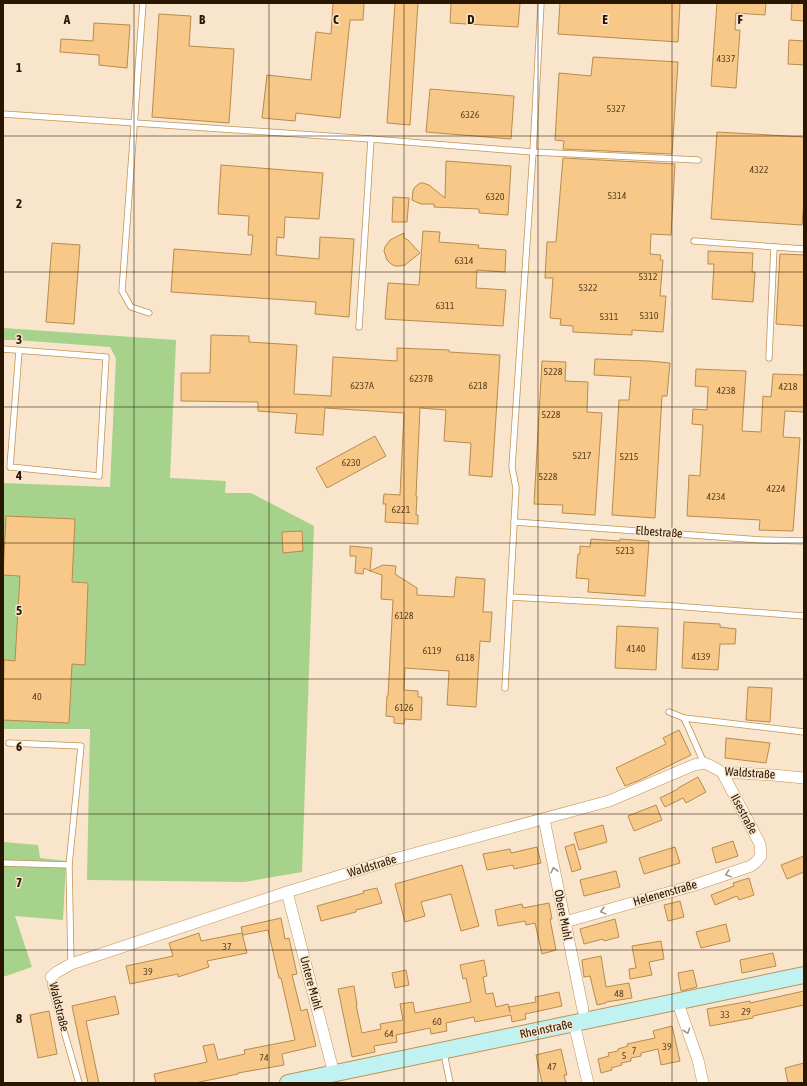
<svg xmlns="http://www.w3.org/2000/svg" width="807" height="1086" font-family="'Asap Condensed',sans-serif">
  <rect width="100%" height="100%" fill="#f8e5cc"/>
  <g fill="#a6d28b">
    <polygon points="3,328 176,340 170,478 226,481 225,493 251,493 314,526 302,872 244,882 87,880 90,729 3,729 3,483 110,487 116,358 110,347 16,340 3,340"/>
    <polygon points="3,842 38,845 40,858 66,861 63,920 15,916 32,967 3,977"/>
  </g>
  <g fill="#f8c888" stroke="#b98b4c">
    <polygon points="333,3 364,3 363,20 350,20 340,118 296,113 295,121 262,118 267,75 311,80 316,32 331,34"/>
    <polygon points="395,3 418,3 410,125 387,123"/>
    <polygon points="451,3 520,3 518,27 450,23"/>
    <polygon points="560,3 680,3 678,42 558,34"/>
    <polygon points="717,3 766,3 765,15 736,13 735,30 740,30 736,88 711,86"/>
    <polygon points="792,3 804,3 804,21 791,20"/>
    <polygon points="159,14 191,16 189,46 234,49 229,123 152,117"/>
    <polygon points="94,23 130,25 127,68 99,65 99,55 60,52 61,39 93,41"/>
    <polygon points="789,40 804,41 804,65 788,64"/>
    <polygon points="593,57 678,62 672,154 563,149 564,141 555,140 559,73 591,76"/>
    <polygon points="430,89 514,96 511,139 426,132"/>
    <polygon points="717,132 804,137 804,201 802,225 711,219"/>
    <polygon points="563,158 675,164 671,235 651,234 650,254 661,255 660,260 663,260 660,296 666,296 663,332 632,330 632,335 573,332 573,326 560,325 561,319 550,318 553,278 545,278 547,242 556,242"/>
    <polygon points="446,161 511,166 508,215 479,213 479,209 434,207 434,204 421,204 412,200 413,191 414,188 420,183 423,183 429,185 445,198"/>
    <polygon points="221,165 323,173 319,219 285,217 284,238 277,237 276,255 319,259 320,237 354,239 349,317 315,314 316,302 171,292 174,249 251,255 253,235 248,235 249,216 218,214"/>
    <polygon points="393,197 409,198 407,222 392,222"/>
    <polygon points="423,231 440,232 439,242 479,245 478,248 506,250 505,272 477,270 476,288 506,290 503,326 385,319 388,283 419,285"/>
    <polygon points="404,233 404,238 408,240 420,253 405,265 400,266 395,266 391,264 387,260 384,251 385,247 390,240"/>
    <polygon points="52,243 80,245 74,324 46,322"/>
    <polygon points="708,251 753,253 752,272 755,272 753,302 712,299 714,264 708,264"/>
    <polygon points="780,254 804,255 804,326 776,324"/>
    <polygon points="211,335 249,336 249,342 297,345 294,394 331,396 333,357 397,361 397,348 449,350 449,352 500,355 492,477 469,475 471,443 444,441 446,410 420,408 416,496 417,496 416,515 418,515 418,524 385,522 386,504 383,504 384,494 400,495 404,413 325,408 323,435 295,433 297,414 258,411 258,402 181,401 181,373 210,373"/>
    <polygon points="595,359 649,361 670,363 667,396 662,396 655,518 612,515 619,400 629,400 631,377 594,375"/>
    <polygon points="542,361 566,362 565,381 588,382 587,412 602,413 595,515 562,513 563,505 534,504"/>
    <polygon points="696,369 746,371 742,431 761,432 763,396 771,397 773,374 804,375 804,412 785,411 783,437 800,438 793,531 759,530 760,520 687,516 689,475 700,476 703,425 692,424 693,409 707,410 708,387 695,386"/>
    <polygon points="375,436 386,456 327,488 316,468"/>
    <polygon points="6,516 75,519 72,582 88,583 85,665 72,664 69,723 3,720 4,660 15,661 20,576 3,575"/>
    <polygon points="302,531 303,551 283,553 282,532"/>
    <polygon points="591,539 620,541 620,539 649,541 645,596 588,592 589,579 576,578 578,554 580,554 580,546 590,547"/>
    <polygon points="350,546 372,548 370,571 364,568 363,574 355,573 356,556 350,556"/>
    <polygon points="383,565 396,566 395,574 417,588 417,595 454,597 456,577 485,579 483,612 492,612 490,642 480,641 476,707 447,705 449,671 405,668 404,690 418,691 418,697 422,697 421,720 405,719 404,724 394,723 394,717 386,716 387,696 388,696 393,600 381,599 382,575 370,571"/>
    <polygon points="684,622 720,624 720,627 736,629 735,644 720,644 718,670 682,668"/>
    <polygon points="617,626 658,628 656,670 615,668"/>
    <polygon points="748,687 772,688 770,722 746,720"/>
    <polygon points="679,730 691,755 640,780 625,786 616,768 666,744 663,738"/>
    <polygon points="726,738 770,743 766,763 725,758"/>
    <polygon points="698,777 706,792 686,803 683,798 665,807 660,798 678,789 678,788"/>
    <polygon points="656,805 662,820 634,831 628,816"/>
    <polygon points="603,825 607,842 579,850 574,833"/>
    <polygon points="733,841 738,856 716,863 712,848"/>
    <polygon points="574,844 581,869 572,872 565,847"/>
    <polygon points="537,847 541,863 514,869 513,865 487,870 483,854 510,849 511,853"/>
    <polygon points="675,847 680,863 644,874 639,858"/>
    <polygon points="804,856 804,872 787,879 781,865"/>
    <polygon points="462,865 479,926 461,931 451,894 421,902 425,916 405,922 395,884"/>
    <polygon points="616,871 620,887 584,896 580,880"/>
    <polygon points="749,878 754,895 739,900 737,896 715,905 711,895 734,886 733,883"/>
    <polygon points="377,888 382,903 356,910 356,912 321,921 317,906 364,893 363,891"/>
    <polygon points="680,901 684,917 668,921 664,905"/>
    <polygon points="549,903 552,919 550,919 556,950 542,954 535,923 526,925 525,921 498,926 495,910 522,904 523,908"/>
    <polygon points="281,918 285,939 289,938 297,974 292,975 301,1011 307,1009 316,1046 282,1054 284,1065 238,1073 238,1074 195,1083 156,1083 154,1074 207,1062 203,1046 214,1044 218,1060 245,1054 244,1050 295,1040 281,978 279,978 268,930 243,935 241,927"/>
    <polygon points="615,919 619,937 604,941 603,939 584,944 580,929"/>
    <polygon points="726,924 730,941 701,948 696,932"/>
    <polygon points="199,933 201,941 242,933 247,953 207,961 209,967 178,977 178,974 130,984 126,966 173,956 169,943"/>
    <polygon points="661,941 664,959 649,962 652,975 630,979 629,969 636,968 632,946"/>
    <polygon points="773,953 776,966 742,973 740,960"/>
    <polygon points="601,956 606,987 629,983 632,998 606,1002 606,1003 597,1005 590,976 584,977 582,960"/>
    <polygon points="484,960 487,976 483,977 486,994 493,993 496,1007 508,1004 510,1012 509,1007 536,1002 535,997 559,992 562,1006 525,1014 526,1019 512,1022 511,1015 475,1022 474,1017 446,1023 447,1031 431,1034 430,1028 396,1035 397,1042 374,1046 375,1052 352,1057 338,989 354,986 357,1005 356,1005 362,1033 381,1029 380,1024 403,1020 400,1004 413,1002 415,1013 471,1002 466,978 463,979 460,965"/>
    <polygon points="406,970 409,985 395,988 392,973"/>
    <polygon points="693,970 697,987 681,991 678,973"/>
    <polygon points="804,991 804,1005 753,1016 753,1018 710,1026 707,1009 750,1001 750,1003"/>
    <polygon points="115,996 119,1014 86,1021 99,1083 88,1083 72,1006"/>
    <polygon points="49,1011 57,1054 38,1058 30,1015"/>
    <polygon points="672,1026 680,1061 661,1065 658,1049 641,1053 641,1056 631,1058 631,1061 621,1063 622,1065 611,1068 612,1070 601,1073 598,1059 609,1056 608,1053 618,1051 618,1049 628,1046 627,1044 655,1038 653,1031"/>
    <polygon points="561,1049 567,1075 564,1075 566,1083 542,1083 536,1055"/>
    <polygon points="804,1063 804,1083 788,1083 785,1068"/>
  </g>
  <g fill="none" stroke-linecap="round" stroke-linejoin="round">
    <defs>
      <g id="service">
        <polyline points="143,3 122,291 131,307 149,313"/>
        <polyline points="3,114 371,139 533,152 698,160"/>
        <polyline points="694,241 804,249"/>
        <polyline points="359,327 371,139"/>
        <polyline points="3,349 106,357 99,476 10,467 19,351"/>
        <polyline points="769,358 774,247"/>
        <polyline points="514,522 761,540 804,541"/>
        <polyline points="510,597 674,606 804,616"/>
        <polyline points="505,688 516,488 512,467 533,152 541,3"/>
        <polyline points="669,712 684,718 804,732"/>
        <polyline points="684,718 704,763"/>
        <polyline points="9,743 81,746 69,865 71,964"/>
        <polyline points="3,863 69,865"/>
        <polyline points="51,977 51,986 79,1083"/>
        <polyline points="444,1053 450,1083"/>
      </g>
      <g id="minor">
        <polyline points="544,819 583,1010"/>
        <polyline points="287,892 334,1074"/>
        <polyline points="565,922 695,885 751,866 756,862 761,856 760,844 722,772"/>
        <polyline points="51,977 57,972 71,964 287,892 391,860 609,801 694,765 704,763 709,765 722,772 773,775 804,778"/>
        <polyline points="678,1001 680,1009 698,1060 703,1083"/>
        <polyline points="574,1023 588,1083"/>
      </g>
      <polyline id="secondary" points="288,1083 804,975"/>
    </defs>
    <use href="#service" stroke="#c19354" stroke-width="7"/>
    <use href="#minor" stroke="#c19354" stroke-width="12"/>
    <use href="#secondary" stroke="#c19354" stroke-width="18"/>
    <use href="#service" stroke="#fff" stroke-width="5.5"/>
    <use href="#minor" stroke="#fff" stroke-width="11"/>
    <use href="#secondary" stroke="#bff2f1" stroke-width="16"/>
  </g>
  <defs><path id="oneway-chevron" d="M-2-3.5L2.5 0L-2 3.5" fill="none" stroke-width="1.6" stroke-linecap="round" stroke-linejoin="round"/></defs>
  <g stroke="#9e968c">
    <use href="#oneway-chevron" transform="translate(554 870) rotate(-103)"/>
    <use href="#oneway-chevron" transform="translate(728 874) rotate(161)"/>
    <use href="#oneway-chevron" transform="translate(603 911) rotate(165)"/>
    <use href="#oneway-chevron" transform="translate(687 1031) rotate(71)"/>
  </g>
  <path fill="none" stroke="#281600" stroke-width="1" stroke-opacity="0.55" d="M134 3V1083M269 3V1083M404 3V1083M538 3V1083M672 3V1083M3 136H804M3 272H804M3 407H804M3 543H804M3 679H804M3 814H804M3 950H804"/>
  <g text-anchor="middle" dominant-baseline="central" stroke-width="3" stroke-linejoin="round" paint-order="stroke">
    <g font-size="10" fill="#5c4222">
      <text x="726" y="58">4337</text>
      <text x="616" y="108">5327</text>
      <text x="470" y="114">6326</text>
      <text x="759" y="169">4322</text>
      <text x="617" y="195">5314</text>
      <text x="495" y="196">6320</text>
      <text x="464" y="260">6314</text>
      <text x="648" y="276">5312</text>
      <text x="588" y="287">5322</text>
      <text x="445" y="305">6311</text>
      <text x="649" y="315">5310</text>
      <text x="609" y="316">5311</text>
      <text x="553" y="371">5228</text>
      <text x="421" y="378">6237B</text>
      <text x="362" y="385">6237A</text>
      <text x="478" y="385">6218</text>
      <text x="788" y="386">4218</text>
      <text x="726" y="390">4238</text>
      <text x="551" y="414">5228</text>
      <text x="582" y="455">5217</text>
      <text x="629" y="456">5215</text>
      <text x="351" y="462">6230</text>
      <text x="548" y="476">5228</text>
      <text x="776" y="488">4224</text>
      <text x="716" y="496">4234</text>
      <text x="401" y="509">6221</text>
      <text x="625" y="550">5213</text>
      <text x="404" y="615">6128</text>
      <text x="636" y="648">4140</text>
      <text x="432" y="650">6119</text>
      <text x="701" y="656">4139</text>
      <text x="465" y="657">6118</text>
      <text x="37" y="696">40</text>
      <text x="404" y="707">6126</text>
      <text x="227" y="946">37</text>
      <text x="148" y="971">39</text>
      <text x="619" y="993">48</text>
      <text x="746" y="1011">29</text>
      <text x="725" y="1014">33</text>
      <text x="437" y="1021">60</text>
      <text x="389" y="1033">64</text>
      <text x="667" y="1046">39</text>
      <text x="634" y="1050">7</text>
      <text x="624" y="1055">5</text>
      <text x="264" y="1057">74</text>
      <text x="552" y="1066">47</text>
    </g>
    <g font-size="12" fill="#281600" stroke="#f8e5cc">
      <text transform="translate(659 532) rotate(4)">Elbestraße</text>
      <text transform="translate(750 773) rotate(4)">Waldstraße</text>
      <text transform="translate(744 814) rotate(62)">Ilsestraße</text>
      <text transform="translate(372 866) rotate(-17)">Waldstraße</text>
      <text transform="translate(665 893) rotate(-16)">Helenenstraße</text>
      <text transform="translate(563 915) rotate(79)">Obere Muhl</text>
      <text transform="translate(311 983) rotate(75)">Untere Muhl</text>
      <text transform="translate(59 1007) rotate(76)">Waldstraße</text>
      <text transform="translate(546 1029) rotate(-12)">Rheinstraße</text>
    </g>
  </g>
  <g font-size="13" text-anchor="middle" font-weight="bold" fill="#281600" stroke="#f8e5cc" stroke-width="3" stroke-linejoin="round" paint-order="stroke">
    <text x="67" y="24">A</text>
    <text x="202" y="24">B</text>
    <text x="336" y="24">C</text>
    <text x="471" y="24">D</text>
    <text x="605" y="24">E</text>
    <text x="740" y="24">F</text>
    <text x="19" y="72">1</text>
    <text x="19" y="208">2</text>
    <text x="19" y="344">3</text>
    <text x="19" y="480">4</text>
    <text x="19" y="615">5</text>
    <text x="19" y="751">6</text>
    <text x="19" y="887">7</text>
    <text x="19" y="1023">8</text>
  </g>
  <rect width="807" height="1086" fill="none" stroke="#281600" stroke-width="8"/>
</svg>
